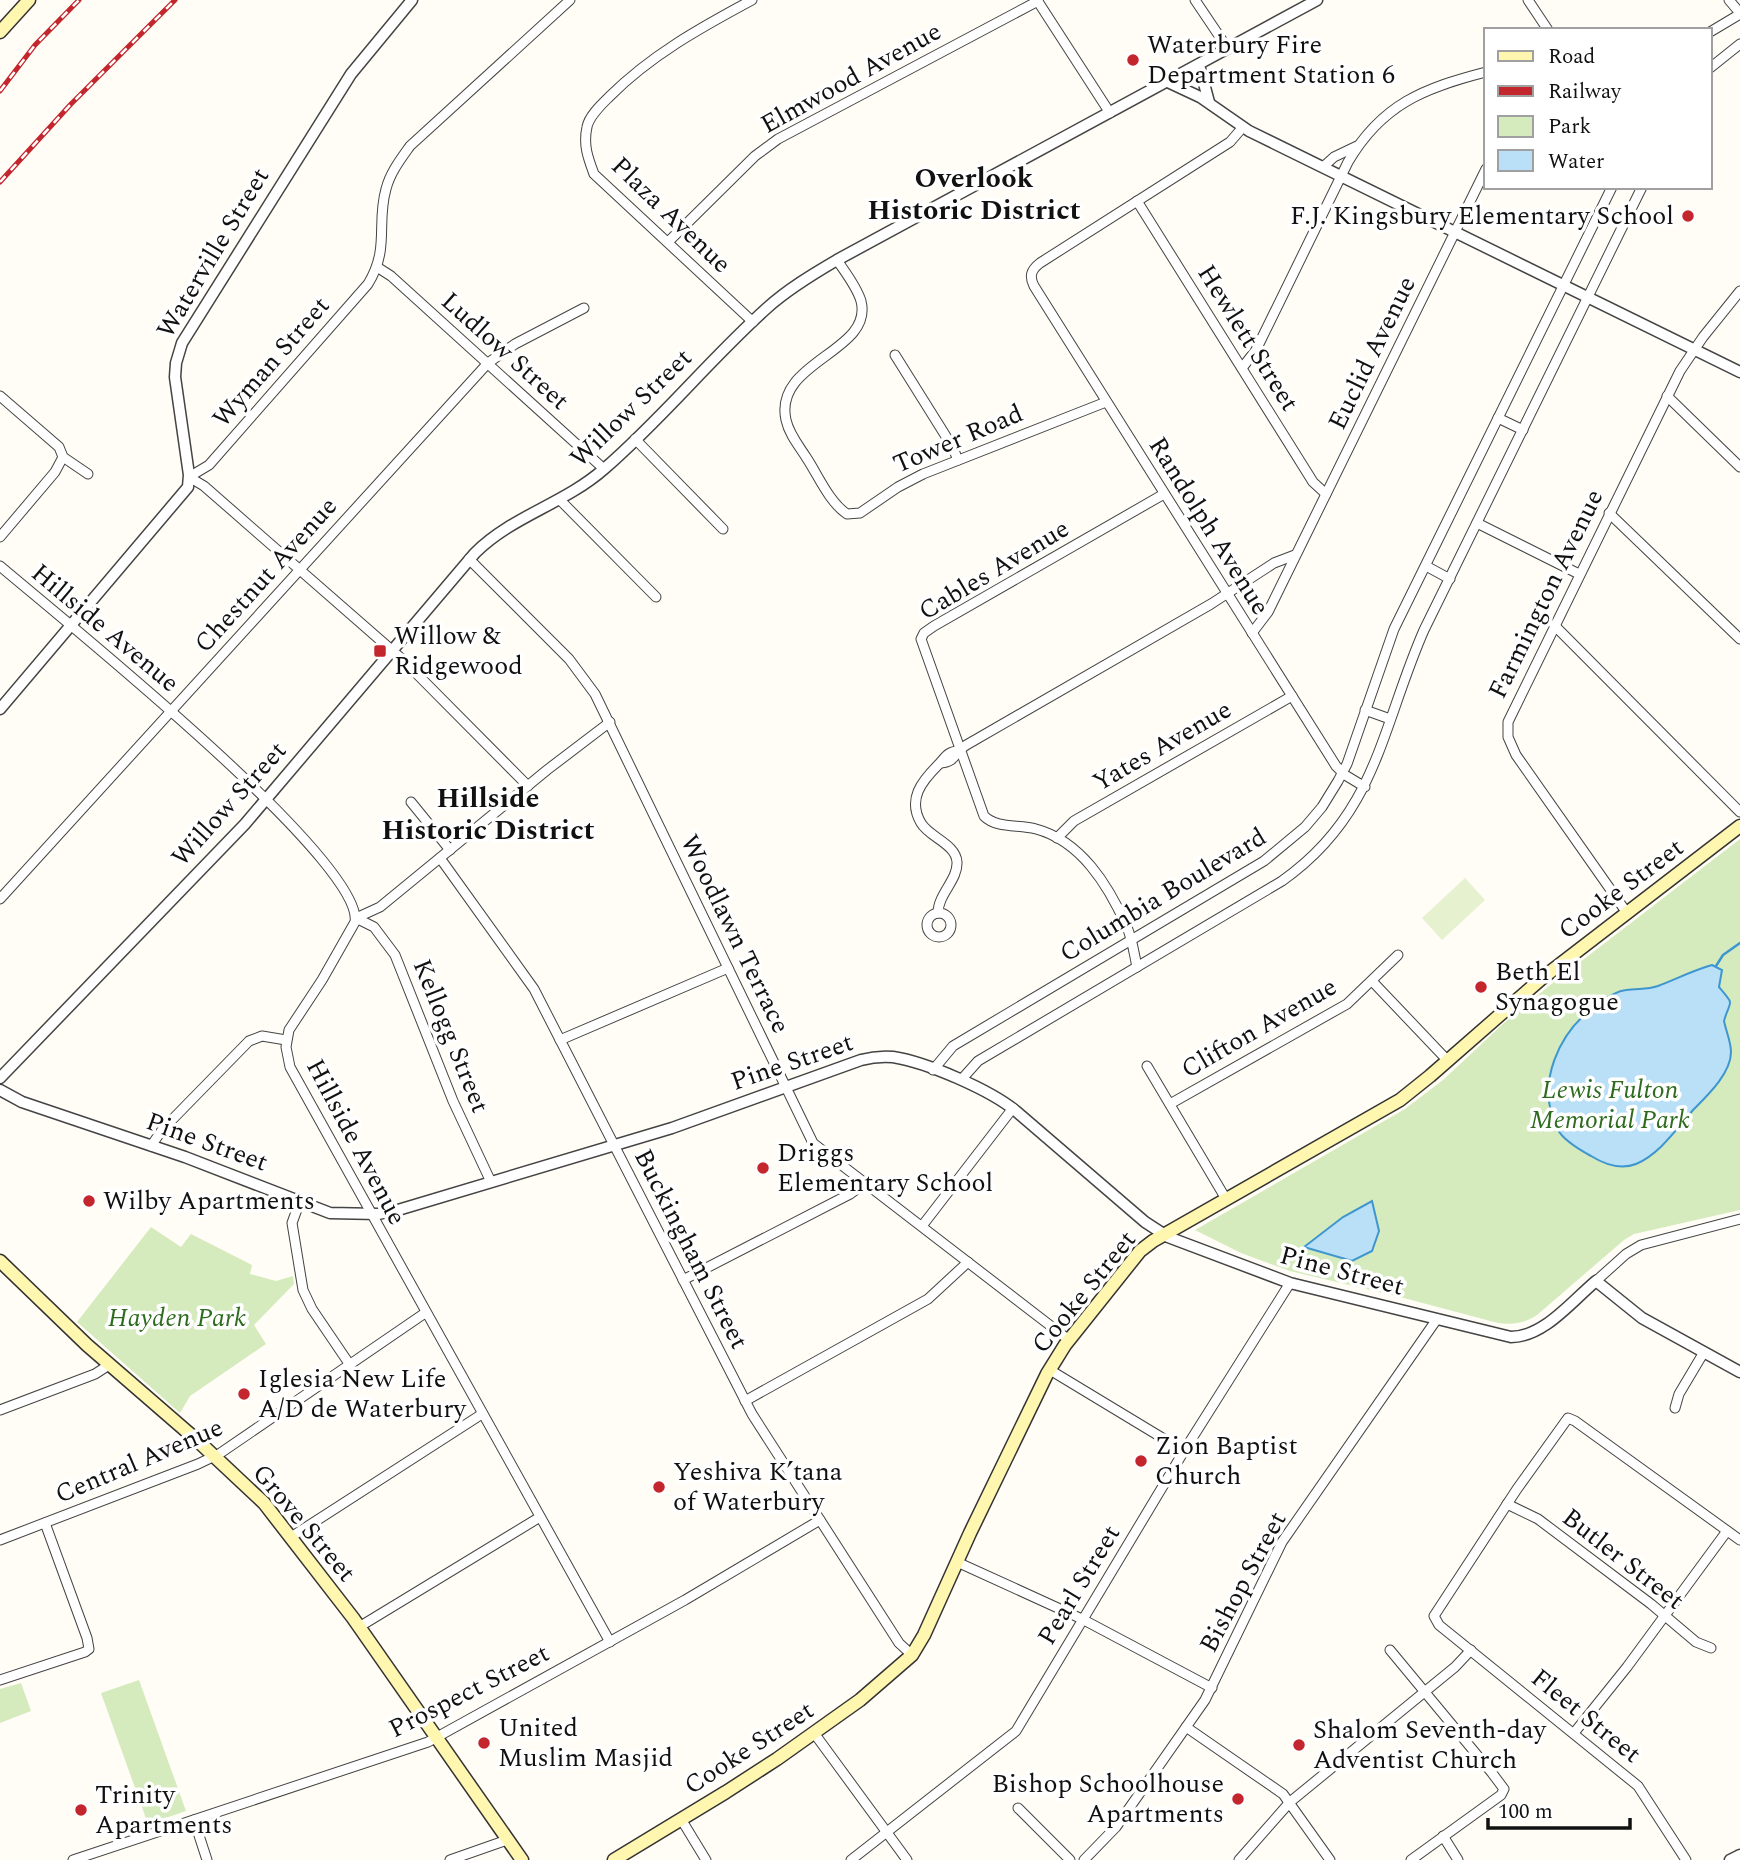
<svg xmlns="http://www.w3.org/2000/svg" width="1740" height="1860" font-family="Spectral,serif">
  <rect width="100%" height="100%" fill="#fffdf5"/>
  <g fill="#d5ebbd">
    <path d="M1740 839V1210L1634 1234 1624 1240 1537 1315C1525 1323 1513 1325 1498 1323L1400 1297 1290 1271 1241 1253 1195 1230 1405 1109 1443 1080 1504 1023 1549 986Z"/>
    <polygon points="151,1227 181,1247 191,1234 252,1265 250,1274 276,1281 293,1276 294,1284 254,1325 266,1344 190,1396 180,1413 77,1322"/>
    <polygon points="139,1680 186,1811 148,1824 101,1693"/>
    <polygon points="21,1683 31,1711 0,1723 0,1689"/>
  </g>
  <polygon fill="#e6f2cf" points="1465,878 1485,900 1442,940 1422,918"/>
  <g fill="#b9e0f7" stroke="#3f96cf" stroke-width="2">
    <path d="M1712 965 1722 970 1719 987C1736 1007 1730 999 1724 1021 1726 1031 1731 1042 1731 1052 1731 1073 1708 1095 1694 1109 1677 1128 1660 1154 1636 1164 1621 1170 1604 1164 1591 1156 1580 1150 1564 1141 1558 1130 1534 1084 1559 1031 1598 1004 1606 998 1617 991 1626 990 1638 988 1647 990 1658 986 1676 979 1694 970 1712 965Z"/>
    <polygon points="1372,1201 1379,1231 1372,1251 1352,1261 1304,1247 1343,1217"/>
  </g>
  <g fill="none" stroke-linecap="round" stroke-linejoin="round">
    <polyline stroke="#3f96cf" stroke-width="2.5" points="1716,966 1723,955 1740,943"/>
    <defs>
      <g id="minor">
        <path d="M752 0C700 28 651 55 609 97 601 105 589 116 587 127 583 145 588 158 594 174L753 322"/>
        <polyline points="1037,0 1110,113"/>
        <polyline points="1195,0 1228,49"/>
        <polyline points="1528,0 1548,30"/>
        <polyline points="1729,0 1740,13"/>
        <polyline points="1710,32 1740,14"/>
        <polyline points="1710,68 1740,44"/>
        <path d="M1243 127 1230 142 1040 263C1031 270 1029 276 1034 286L1336 766 1345 775 1365 787"/>
        <polyline points="1323,167 1334,157 1357,146"/>
        <polyline points="1137,201 1313,482 1326,494"/>
        <polyline points="1600,211 1624,224"/>
        <polyline points="668,242 755,156 778,139 1038,1"/>
        <path d="M837 260C845 272 857 287 861 301 874 352 773 361 786 420 789 434 799 446 806 457 818 475 829 502 847 514L860 513 898 487 923 474 1106 402"/>
        <polyline points="377,267 391,276 604,469"/>
        <polyline points="895,355 952,446 958,460"/>
        <path d="M1242 368 1256 350 1348 162C1382 104 1424 88 1486 72"/>
        <polyline points="0,396 59,447 63,457 55,472 0,537"/>
        <polyline points="1667,396 1740,467"/>
        <polyline points="1498,418 1523,430"/>
        <polyline points="635,439 723,529"/>
        <polyline points="63,457 88,474"/>
        <path d="M189 477 209 465 368 284C390 248 376 224 386 189 390 173 400 160 410 146L570 0"/>
        <polyline points="189,477 204,486 403,660 528,786"/>
        <polyline points="560,500 656,597"/>
        <polyline points="1609,513 1740,639"/>
        <polyline points="1477,523 1579,574"/>
        <polyline points="469,559 569,659 595,694 813,1143 1069,1340"/>
        <path d="M0 566C56 614 365 861 355 922L322 980 289 1030 286 1047 290 1067 610 1642"/>
        <polyline points="1426,566 1450,579"/>
        <polyline points="1554,625 1740,812"/>
        <polyline points="1252,633 1268,612 1486,169"/>
        <polyline points="1365,710 1390,719"/>
        <path d="M941 763C952 762 953 758 959 751 963 746 970 743 975 740L1211 604 1274 563 1295 555"/>
        <polyline points="411,802 450,850"/>
        <polyline points="1057,838 1074,821 1292,696"/>
        <polyline points="440,858 534,989 752,1414 899,1643 912,1655"/>
        <polyline points="0,899 488,363 515,344 584,308"/>
        <path d="M938 913C938 894 958 880 957 862 956 844 929 837 921 823 907 799 922 781 938 765 945 758 947 751 959 751"/>
        <polyline points="1627,913 1516,755 1508,737 1508,722 1680,371 1703,337 1740,291"/>
        <circle cx="939" cy="925" r="12"/>
        <polyline points="356,918 380,907 547,770 610,722"/>
        <polyline points="356,918 374,927 395,955 453,1101 491,1182"/>
        <path d="M1137 967C1134 953 1132 937 1126 925 1108 885 1081 841 1036 829 1019 824 997 829 984 816L921 639 924 633 934 626 1164 494"/>
        <polyline points="1372,981 1448,1061"/>
        <polyline points="560,1040 728,968"/>
        <polyline points="1147,1066 1226,1199"/>
        <polyline points="933,1070 953,1046 1264,861 1305,827 1322,807 1338,781 1347,764 1394,629 1612,187"/>
        <path d="M961 1080 978 1061 1282 881C1377 814 1381 728 1424 630L1642 187"/>
        <polyline points="1170,1104 1347,1004 1398,955"/>
        <polyline points="151,1146 162,1130 249,1041 262,1036 286,1040"/>
        <polyline points="300,1201 292,1223 303,1290 312,1309 350,1365"/>
        <polyline points="922,1226 1013,1108"/>
        <polyline points="683,1280 850,1194 865,1183"/>
        <polyline points="1596,1281 1626,1254 1641,1245 1740,1219"/>
        <polyline points="1050,1370 1184,1451"/>
        <polyline points="745,1401 928,1299 968,1262"/>
        <polyline points="1675,1408 1679,1394 1704,1352"/>
        <polyline points="0,1410 95,1374 109,1365"/>
        <polyline points="1507,1504 1538,1519 1651,1604 1696,1642 1711,1648"/>
        <polyline points="291,1537 482,1414"/>
        <polyline points="0,1540 198,1464 219,1454 425,1313"/>
        <polyline points="957,1562 1082,1619 1212,1688"/>
        <polyline points="359,1627 540,1517"/>
        <polyline points="1390,1650 1492,1773 1504,1789 1501,1795 1411,1860"/>
        <polyline points="0,1680 85,1652 89,1649 87,1638 45,1523"/>
        <polyline points="1186,1727 1283,1794 1330,1860"/>
        <polyline points="814,1733 907,1860"/>
        <polyline points="1574,1733 1627,1667 1727,1531"/>
        <polyline points="1018,1808 1070,1860"/>
        <polyline points="681,1819 706,1860"/>
        <polyline points="194,1820 207,1860"/>
        <polyline points="1443,1836 1458,1860"/>
        <polyline points="73,1860 428,1742 685,1600 820,1520"/>
        <polyline points="450,1860 507,1840"/>
        <polyline points="851,1860 1016,1731 1184,1451 1290,1283"/>
        <polyline points="1084,1860 1116,1827 1205,1700 1282,1542 1437,1319"/>
        <polyline points="1239,1860 1290,1802 1455,1667 1471,1650"/>
        <polyline points="1686,1860 1638,1786 1439,1625 1434,1616 1517,1489 1568,1418 1575,1421 1740,1540"/>
      </g>
      <g id="tertiary">
        <polyline points="1199,65 1209,102"/>
        <polyline points="1168,82 1200,97 1249,131 1740,372"/>
        <polyline points="0,709 188,487 189,475 175,377 176,363 182,343 351,74 412,0"/>
        <path d="M0 1078 245 824 475 553C512 516 564 504 604 469 661 420 710 359 767 308 788 289 813 274 837 260L1317 0"/>
        <path d="M0 1090 22 1102 185 1157 330 1213 378 1214 398 1210 672 1128 861 1060C872 1057 882 1056 893 1057 926 1062 991 1090 1017 1112L1145 1222 1168 1237 1290 1283 1511 1337C1544 1337 1572 1301 1596 1281L1642 1318 1740 1372"/>
        <polyline points="1730,1860 1740,1855"/>
      </g>
      <g id="secondary">
        <polyline points="0,32 29,0"/>
        <polyline points="0,1261 87,1345 199,1442 264,1503 353,1618 522,1860"/>
        <polyline points="614,1860 726,1792 777,1759 860,1700 912,1655 924,1635 970,1533 1047,1374 1065,1345 1140,1251 1153,1241 1400,1100 1430,1076 1541,979 1740,826"/>
      </g>
    </defs>
    <use href="#minor" stroke="#444" stroke-width="11"/>
    <use href="#tertiary" stroke="#444" stroke-width="13"/>
    <use href="#secondary" stroke="#333" stroke-width="15"/>
    <use href="#minor" stroke="#fff" stroke-width="9"/>
    <use href="#tertiary" stroke="#fff" stroke-width="10"/>
    <use href="#secondary" stroke="#fff6b0" stroke-width="12"/>
    <defs>
      <g id="rail">
        <polyline points="0,91 35,45 79,0"/>
        <polyline points="0,182 71,104 175,0"/>
      </g>
    </defs>
    <use href="#rail" stroke="#c4262e" stroke-width="5"/>
    <use href="#rail" stroke="#fff" stroke-width="2.5" stroke-dasharray="8" stroke-linecap="butt"/>
  </g>
  <g fill="#c4262e" stroke="#fff" stroke-width="2.5">
    <circle cx="1133" cy="60" r="7"/>
    <circle cx="1688" cy="216" r="7"/>
    <rect x="373" y="644" width="14" height="14" rx="3.5"/>
    <circle cx="1481" cy="987" r="7"/>
    <circle cx="763" cy="1168" r="7"/>
    <circle cx="89" cy="1201" r="7"/>
    <circle cx="244" cy="1394" r="7"/>
    <circle cx="1141" cy="1461" r="7"/>
    <circle cx="659" cy="1487" r="7"/>
    <circle cx="484" cy="1743" r="7"/>
    <circle cx="1299" cy="1745" r="7"/>
    <circle cx="1238" cy="1799" r="7"/>
    <circle cx="81" cy="1810" r="7"/>
  </g>
  <g text-anchor="middle" dominant-baseline="central" stroke-width="7" stroke-linejoin="round" paint-order="stroke">
    <g font-size="26" fill="#111" stroke="#fff" text-anchor="start">
      <text x="1147" y="45">Waterbury Fire<tspan x="1147" dy="30">Department Station 6</tspan></text>
      <text x="1674" y="216" text-anchor="end">F.J. Kingsbury Elementary School</text>
      <text x="394" y="636">Willow &amp;<tspan x="394" dy="30">Ridgewood</tspan></text>
      <text x="1495" y="972">Beth El<tspan x="1495" dy="30">Synagogue</tspan></text>
      <text x="777" y="1153">Driggs<tspan x="777" dy="30">Elementary School</tspan></text>
      <text x="103" y="1201">Wilby Apartments</text>
      <text x="258" y="1379">Iglesia New Life<tspan x="258" dy="30">A/D de Waterbury</tspan></text>
      <text x="1155" y="1446">Zion Baptist<tspan x="1155" dy="30">Church</tspan></text>
      <text x="673" y="1472">Yeshiva K’tana<tspan x="673" dy="30">of Waterbury</tspan></text>
      <text x="498" y="1728">United<tspan x="498" dy="30">Muslim Masjid</tspan></text>
      <text x="1313" y="1730">Shalom Seventh-day<tspan x="1313" dy="30">Adventist Church</tspan></text>
      <text x="1224" y="1784" text-anchor="end">Bishop Schoolhouse<tspan x="1224" dy="30">Apartments</tspan></text>
      <text x="95" y="1795">Trinity<tspan x="95" dy="30">Apartments</tspan></text>
    </g>
    <g font-size="26" fill="#111" stroke="#fff">
      <text transform="translate(851 78) rotate(-29)">Elmwood Avenue</text>
      <text transform="translate(671 215) rotate(44)">Plaza Avenue</text>
      <text transform="translate(213 253) rotate(-59)">Waterville Street</text>
      <text transform="translate(1248 338) rotate(58)">Hewlett Street</text>
      <text transform="translate(505 351) rotate(42)">Ludlow Street</text>
      <text transform="translate(1372 353) rotate(-64)">Euclid Avenue</text>
      <text transform="translate(271 362) rotate(-49)">Wyman Street</text>
      <text transform="translate(631 408) rotate(-44)">Willow Street</text>
      <text transform="translate(958 439) rotate(-23)">Tower Road</text>
      <text transform="translate(1209 526) rotate(58)">Randolph Avenue</text>
      <text transform="translate(994 570) rotate(-31)">Cables Avenue</text>
      <text transform="translate(266 575) rotate(-48)">Chestnut Avenue</text>
      <text transform="translate(1546 594) rotate(-64)">Farmington Avenue</text>
      <text transform="translate(105 628) rotate(40)">Hillside Avenue</text>
      <text transform="translate(1162 746) rotate(-30)">Yates Avenue</text>
      <text transform="translate(229 804) rotate(-48)">Willow Street</text>
      <text transform="translate(1621 889) rotate(-37)">Cooke Street</text>
      <text transform="translate(1163 895) rotate(-31)">Columbia Boulevard</text>
      <text transform="translate(735 934) rotate(64)">Woodlawn Terrace</text>
      <text transform="translate(1259 1028) rotate(-30)">Clifton Avenue</text>
      <text transform="translate(451 1036) rotate(68)">Kellogg Street</text>
      <text transform="translate(792 1062) rotate(-19)">Pine Street</text>
      <text transform="translate(207 1142) rotate(20)">Pine Street</text>
      <text transform="translate(356 1142) rotate(62)">Hillside Avenue</text>
      <text transform="translate(691 1249) rotate(63)">Buckingham Street</text>
      <text transform="translate(1342 1271) rotate(15)">Pine Street</text>
      <text transform="translate(1084 1292) rotate(-51)">Cooke Street</text>
      <text transform="translate(139 1461) rotate(-23)">Central Avenue</text>
      <text transform="translate(304 1523) rotate(50)">Grove Street</text>
      <text transform="translate(1623 1559) rotate(38)">Butler Street</text>
      <text transform="translate(1243 1582) rotate(-62)">Bishop Street</text>
      <text transform="translate(1079 1585) rotate(-59)">Pearl Street</text>
      <text transform="translate(469 1691) rotate(-27)">Prospect Street</text>
      <text transform="translate(1586 1716) rotate(39)">Fleet Street</text>
      <text transform="translate(749 1748) rotate(-33)">Cooke Street</text>
    </g>
    <g font-size="26" font-style="italic" fill="#2f6b1f" stroke="#fff">
      <text x="1610" y="1090">Lewis Fulton<tspan x="1610" dy="30">Memorial Park</tspan></text>
      <text x="177" y="1318">Hayden Park</text>
    </g>
    <g font-size="28" font-weight="bold" fill="#111" stroke="#fff">
      <text x="974" y="178">Overlook<tspan x="974" dy="32">Historic District</tspan></text>
      <text x="488" y="798">Hillside<tspan x="488" dy="32">Historic District</tspan></text>
    </g>
  </g>
  <rect x="1484" y="28" width="228" height="161" fill="#ffffff" stroke="#a0a0a0" stroke-width="2"/>
  <rect x="1498" y="51" width="35" height="10" fill="#fff6b0" stroke="#a0a0a0" stroke-width="2"/>
  <text x="1548" y="63" font-size="21" fill="#111111">Road</text>
  <rect x="1498" y="86" width="35" height="10" fill="#c4262e" stroke="#a0a0a0" stroke-width="2"/>
  <text x="1548" y="98" font-size="21" fill="#111111">Railway</text>
  <rect x="1498" y="116" width="35" height="21" fill="#d5ebbd" stroke="#a0a0a0" stroke-width="2"/>
  <text x="1548" y="133" font-size="21" fill="#111111">Park</text>
  <rect x="1498" y="150" width="35" height="21" fill="#b9e0f7" stroke="#a0a0a0" stroke-width="2"/>
  <text x="1548" y="168" font-size="21" fill="#111111">Water</text>
  <path d="M1488 1818v10h142v-10" fill="none" stroke="#111111" stroke-width="3.5"/>
  <text x="1498" y="1818" font-size="21" fill="#111111" stroke="#ffffff" stroke-width="5" paint-order="stroke">100 m</text>
</svg>
